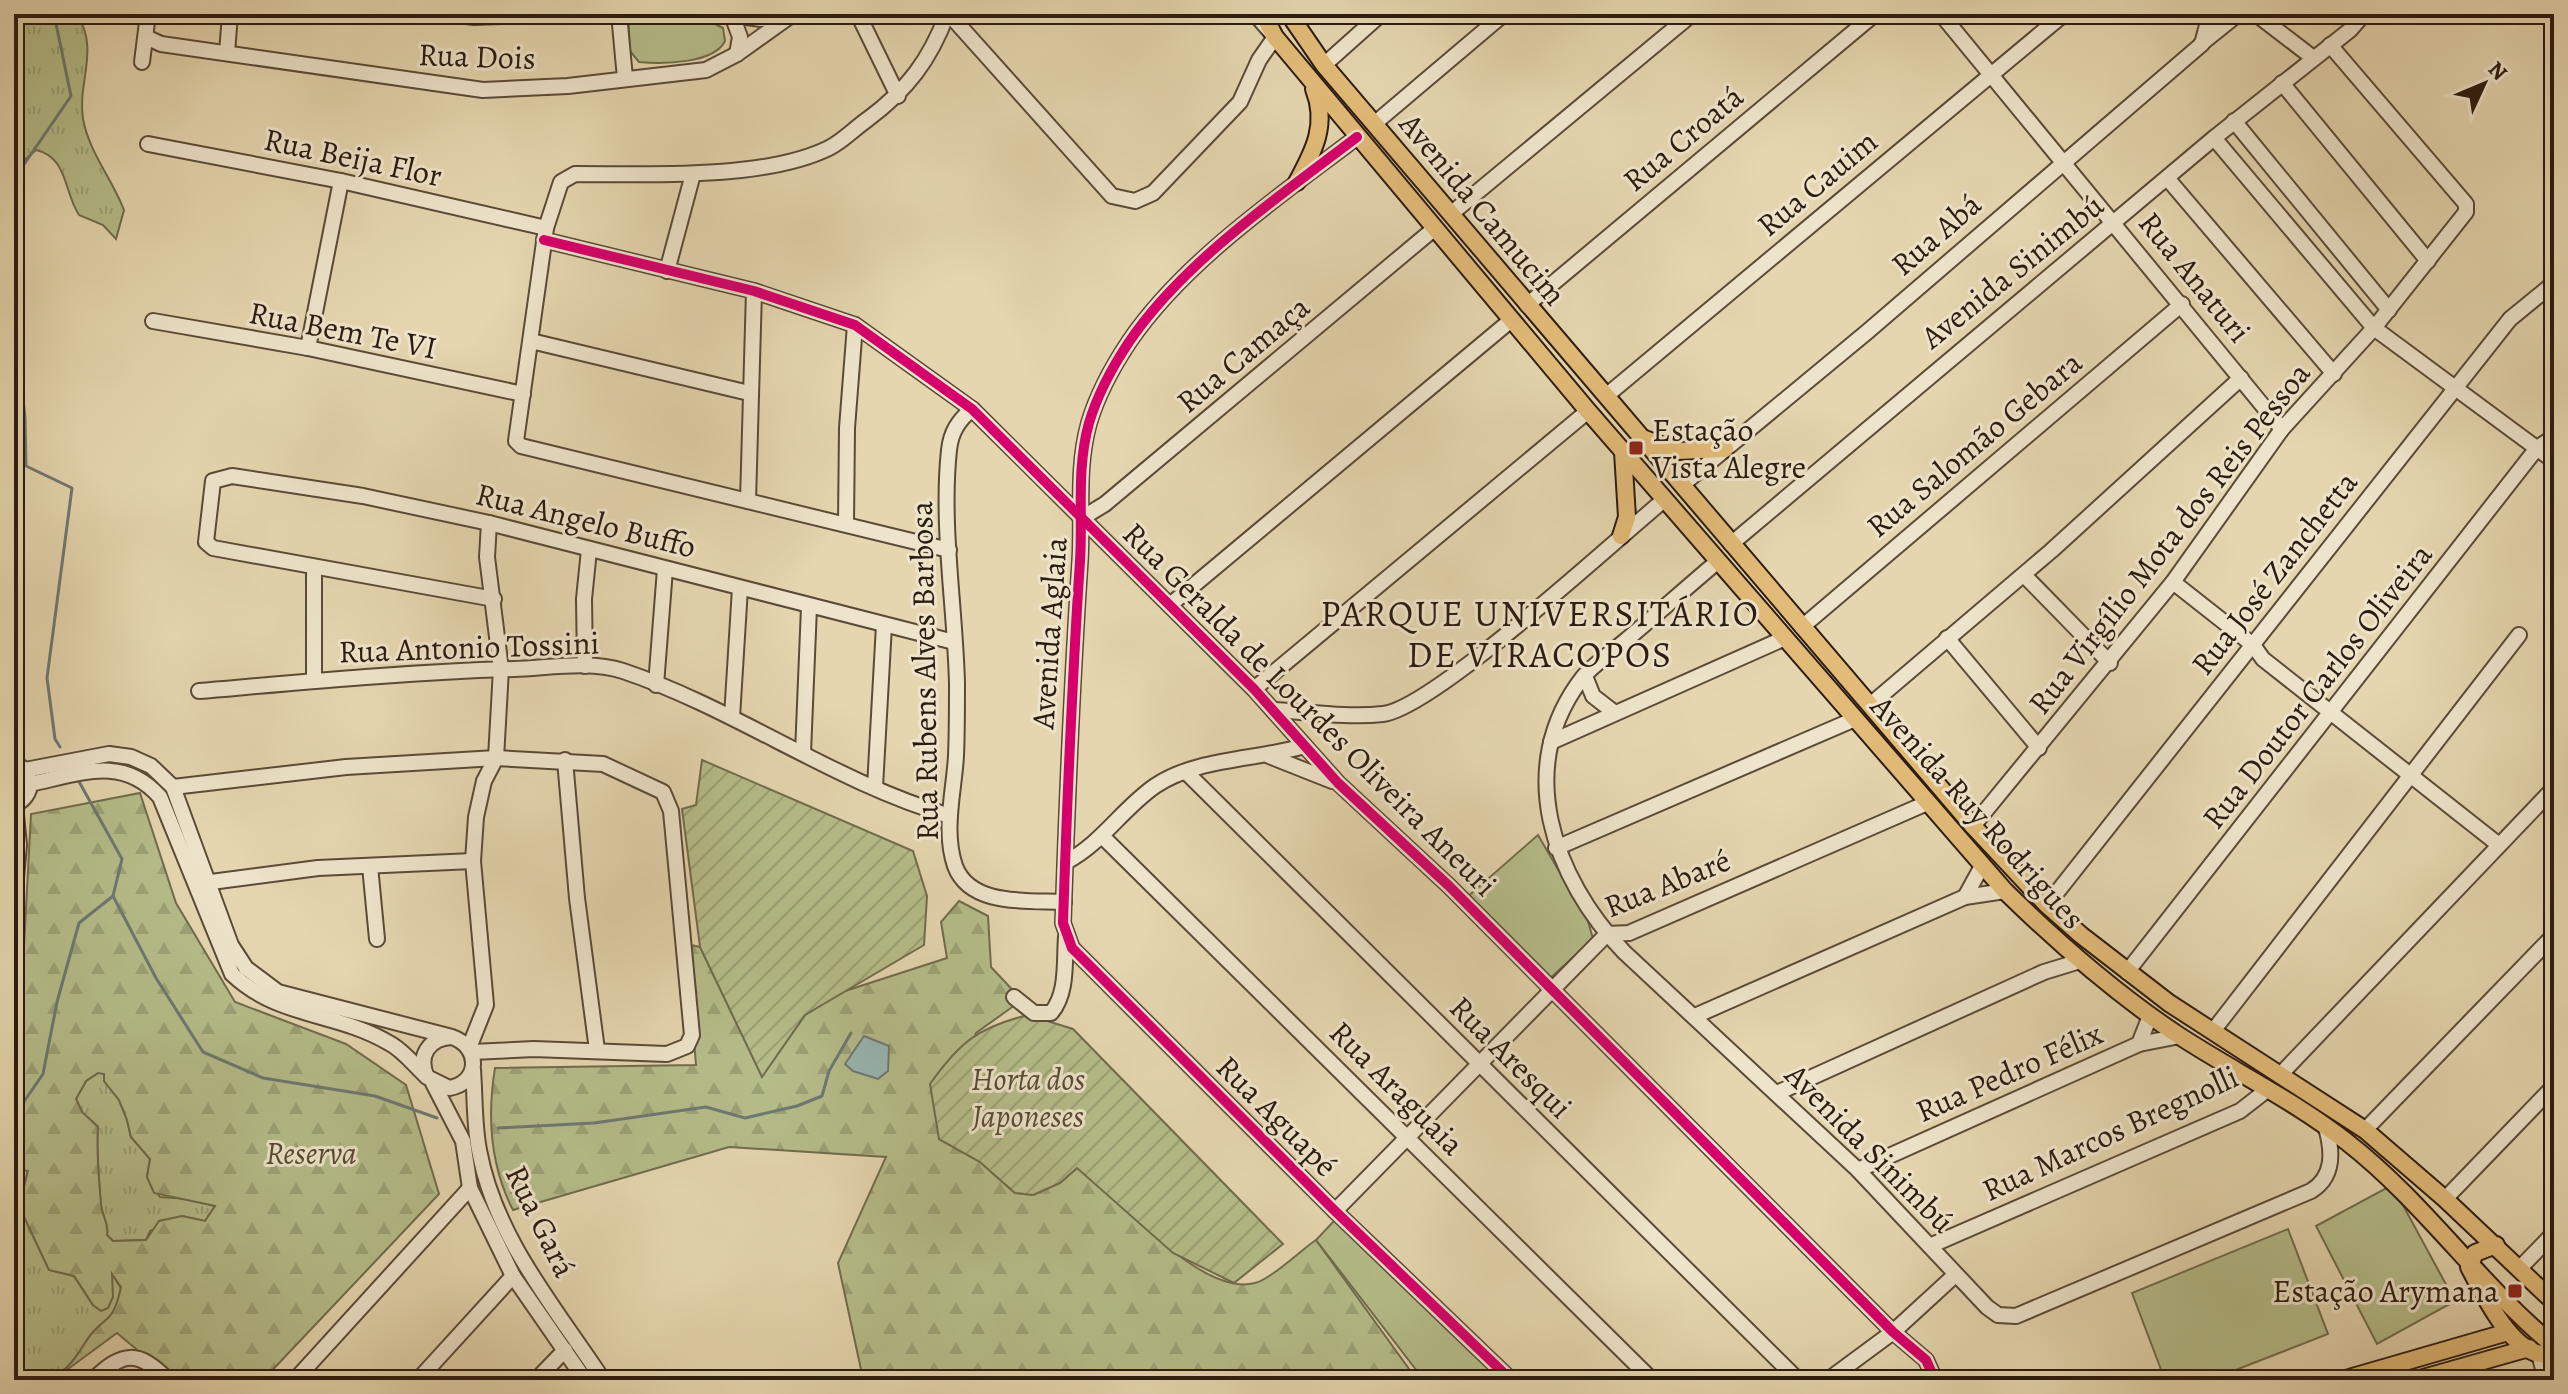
<svg xmlns="http://www.w3.org/2000/svg" width="2568" height="1394" font-family="Alegreya,serif">
  <defs>
    <pattern id="grass-tufts" width="24" height="20" patternUnits="userSpaceOnUse" patternTransform="scale(2)"><rect width="24" height="20" fill="#b5bd8a"/><path d="M3 7l-1-3M5 7V3M7 7l1-3M15 17l-1-3M17 17v-4M19 17l1-3" fill="none" stroke="#9ca276"/></pattern>
    <pattern id="forest-firs" width="22" height="20" patternUnits="userSpaceOnUse" patternTransform="scale(2)"><rect width="22" height="20" fill="#b5bd8a"/><path d="M5 1l3.5 6h-7zM16 11l3.5 6h-7z" fill="#9ca276"/></pattern>
    <pattern id="garden-furrows" width="10" height="10" patternUnits="userSpaceOnUse" patternTransform="scale(2)"><rect width="10" height="10" fill="#b5bd8a"/><path d="M-1 1l2-2M0 10L10 0M9 11l2-2" fill="none" stroke="#9ca276"/></pattern>
  </defs>
  <rect width="100%" height="100%" fill="#e5d6af"/>
  <filter id="stains"><feTurbulence type="fractalNoise" baseFrequency=".0025" numOctaves="4"/><feColorMatrix values="0 0 0 0 .2 0 0 0 0 .09 0 0 0 0 .02 0 0 0 .5 -.17"/></filter>
  <radialGradient id="worn" r=".72"><stop offset=".6" stop-color="#630" stop-opacity="0"/><stop offset="1" stop-color="#630" stop-opacity=".3"/></radialGradient>
  <g fill="url(#grass-tufts)" stroke="#706c4d" stroke-width="2">
    <path d="M14 14H77C100 50 77 83 83 119 89 152 112 179 124 210L116 239 103 225 79 215C64 193 68 157 36 150L20 164 14 175Z"/>
    <path d="M98 1073H104V1081L119 1100 127 1120 131 1137 150 1159 147 1177 160 1197 189 1199 215 1206 205 1221 182 1216 150 1231 146 1240 113 1241 107 1235C109 1222 102 1217 101 1205 99 1178 96 1153 98 1127L82 1112 76 1099 86 1081Z"/>
    <path d="M14 1168 28 1170 19 1206 49 1270 74 1276 93 1305 111 1273 121 1288C113 1327 103 1315 87 1340 77 1356 69 1368 53 1380H14Z"/>
  </g>
  <g fill="url(#forest-firs)" stroke="#706c4d" stroke-width="2" fill-rule="evenodd">
    <path d="M140 793 176 903 235 1002 346 1044 406 1085 439 1194 263 1380H173L117 1333 53 1380C69 1368 77 1356 87 1340 103 1315 113 1327 121 1287L112 1274 113 1297 108 1308 101 1311 93 1305 74 1276 49 1270 19 1206 28 1171 14 1168V999L22 983 31 814ZM98 1073 104 1074V1081L119 1100 127 1120 131 1137 150 1159 147 1177 154 1193 215 1206 205 1221 182 1216 159 1221 146 1240 113 1241 107 1235C109 1222 102 1217 101 1205 99 1178 96 1153 98 1127L82 1112 76 1099 86 1081Z"/>
    <path d="M959 901 988 916 991 967 1022 1000 976 1033 939 1139 980 1162 1015 1193 1033 1195 1060 1183 1077 1168C1117 1195 1201 1298 1255 1283 1271 1279 1301 1250 1316 1240L1417 1380H1367L1346 1372 1249 1380H919L918 1376 862 1374 838 1263 886 1157 729 1147 513 1210C490 1165 487 1117 495 1068L696 1065 686 944 700 947 762 1076 805 1015 842 992 947 958 941 922Z"/>
  </g>
  <g fill="#b5bd8a" stroke="#706c4d" stroke-width="2">
    <path d="M628 14H696L723 28 725 41C714 64 662 64 639 62L630 51Z"/>
    <polygon points="1538,835 1588,921 1593,939 1546,982 1466,898"/>
    <polygon points="2392,1185 2455,1301 2377,1344 2316,1226"/>
    <polygon points="1335,1220 1501,1380 1424,1380 1316,1240"/>
    <polygon points="2288,1229 2328,1334 2210,1380 2165,1380 2132,1293"/>
  </g>
  <g fill="url(#garden-furrows)" stroke="#706c4d" stroke-width="2">
    <polygon points="702,760 913,851 927,896 924,945 805,1015 762,1077 700,947 682,809 696,805"/>
    <path d="M1028 1015 1073 1029 1283 1244 1234 1283 1173 1253 1077 1168 1060 1183 1033 1195 1015 1193 980 1162 939 1139 930 1084C959 1043 978 1027 1028 1015Z"/>
  </g>
  <polygon fill="#98b7b4" stroke="#6d7972" stroke-width="2" points="864,1036 889,1046 888,1071 878,1079 853,1071 845,1064"/>
  <g fill="none" stroke-linecap="round" stroke-linejoin="round">
    <g stroke="#6d7972" stroke-width="3">
      <polyline points="14,179 71,96 54,14"/>
      <polyline points="14,320 25,418 26,466 72,488 47,678 55,739 60,747"/>
      <polyline points="113,896 156,978 203,1052 263,1078 375,1096 437,1118"/>
      <polyline points="14,1116 43,1074 57,1002 79,923 113,896 122,859 77,778"/>
      <polyline points="498,1128 594,1123 706,1107 745,1118 797,1106 822,1096 829,1071 851,1033"/>
    </g>
    <defs>
      <g id="minor">
        <polyline points="448,14 474,17 561,14"/>
        <polyline points="619,14 625,78"/>
        <polyline points="724,14 761,19 788,16"/>
        <polyline points="858,14 898,96"/>
        <path d="M947 14C930 60 907 90 868 119 855 128 843 141 829 148 764 180 647 174 575 174L561 182 546 228 516 441 521 446 949 550"/>
        <polyline points="949,14 1112,196 1135,201 1153,193 1240,102 1259,60 1275,37 1255,14"/>
        <polyline points="1941,14 2282,429"/>
        <polyline points="2256,14 2312,57"/>
        <polyline points="2552,14 2554,18"/>
        <polyline points="733,18 740,37 737,54"/>
        <polyline points="146,37 161,44 483,90 568,86 706,70 737,54 793,14"/>
        <polyline points="2202,43 2238,14"/>
        <polyline points="227,53 230,14"/>
        <polyline points="142,62 148,14"/>
        <polyline points="1324,65 1381,14"/>
        <polyline points="2282,83 2428,261"/>
        <polyline points="2234,121 2389,310"/>
        <polyline points="1374,124 1504,14"/>
        <path d="M1357 137C1281 195 1183 262 1129 342 1113 366 1097 396 1089 423 1076 470 1083 514 1080 561 1072 682 1067 802 1063 923L1072 948 1335 1211 1511 1380"/>
        <polyline points="2214,138 2374,328 2554,461"/>
        <polyline points="148,144 341,181 546,228"/>
        <polyline points="2167,178 2334,374"/>
        <polyline points="1452,213 1692,14"/>
        <polyline points="544,240 754,291 855,325 972,409 1254,689 1338,783 1449,886 1893,1332 1926,1360 1935,1380"/>
        <polyline points="667,271 693,174"/>
        <polyline points="1527,305 1875,14"/>
        <polyline points="153,321 308,348 523,394"/>
        <polyline points="531,341 749,393"/>
        <polyline points="308,348 341,181"/>
        <polyline points="1606,396 2064,14"/>
        <path d="M972 409C958 421 951 432 949 450 941 525 955 607 957 683 957 707 957 732 956 756 954 791 943 831 955 866 970 907 1029 900 1064 902"/>
        <polyline points="1682,485 1867,332 2202,44 2210,14"/>
        <polyline points="748,501 754,291"/>
        <polyline points="1082,518 1105,504 1435,228"/>
        <polyline points="846,523 847,428 855,325"/>
        <polyline points="1731,544 2214,138 2350,30 2364,14"/>
        <path d="M1717 562C1686 588 1656 615 1625 641 1611 653 1594 664 1583 677 1513 767 1553 878 1624 952L1858 1170 1987 1307 1998 1315 2016 1316 2311 1191C2334 1177 2333 1152 2326 1128"/>
        <polyline points="2024,575 2110,663"/>
        <polyline points="2173,582 2253,645 2263,659 2499,845"/>
        <polyline points="494,599 213,548 206,542 213,481 232,476 363,496 489,523 954,642"/>
        <polyline points="1170,605 1510,321"/>
        <polyline points="1802,627 2182,304"/>
        <polyline points="1947,638 2039,748"/>
        <polyline points="585,666 584,599 589,550"/>
        <polyline points="1585,676 1593,696 1615,713"/>
        <polyline points="314,681 314,567"/>
        <polyline points="656,685 665,569"/>
        <polyline points="1254,689 1588,411"/>
        <path d="M199 691C304 682 408 672 514 669 548 668 589 660 623 671 736 709 836 783 950 816"/>
        <polyline points="1870,705 2051,551 2241,378"/>
        <path d="M1273 710C1309 712 1348 718 1383 714 1434 708 1614 541 1664 500"/>
        <polyline points="732,717 740,588"/>
        <polyline points="1551,742 1785,638"/>
        <polyline points="803,753 809,607"/>
        <polyline points="1269,756 1332,781"/>
        <polyline points="565,760 577,898 597,1050"/>
        <path d="M14 763C35 772 35 796 14 805"/>
        <path d="M25 770 109 754 131 757 151 766 173 787 231 945 246 968 278 992 452 1037C481 1047 480 1083 449 1088L427 1077C417 1056 429 1038 452 1037"/>
        <polyline points="1186,772 1798,1380"/>
        <path d="M30 784C79 774 122 754 160 797L232 974C278 1018 337 1012 389 1043 403 1050 414 1065 426 1076"/>
        <polyline points="173,787 346,767 496,758 603,764 663,792 671,811 692,1035 687,1046 667,1054 534,1049 472,1052"/>
        <polyline points="875,787 884,625"/>
        <polyline points="1973,826 2173,582 2282,429 2374,328 2466,212 2466,204 2330,45"/>
        <polyline points="1103,837 1652,1380"/>
        <polyline points="1556,848 1855,719"/>
        <path d="M1066 862C1102 843 1122 809 1155 786 1196 758 1257 760 1304 746"/>
        <polyline points="370,866 377,939"/>
        <polyline points="211,882 318,868 473,861"/>
        <polyline points="1965,897 1982,866"/>
        <polyline points="14,899 19,845 15,805"/>
        <polyline points="2047,905 2510,319 2554,283"/>
        <polyline points="2127,972 2537,448 2554,437"/>
        <path d="M1014 997 1034 1013H1051C1068 993 1064 962 1066 937"/>
        <polyline points="1695,1016 1965,897 2005,891"/>
        <polyline points="2213,1031 2519,635"/>
        <polyline points="2139,1044 2150,1016"/>
        <polyline points="469,1048 486,1005 473,861 476,817 484,781 496,758 501,669 487,557 489,523"/>
        <path d="M473 1070C475 1096 474 1124 479 1150 495 1238 555 1307 603 1380"/>
        <polyline points="2280,1075 2554,788"/>
        <polyline points="433,1083 463,1141 470,1188 513,1276 585,1380"/>
        <polyline points="1777,1093 2044,972 2080,961"/>
        <polyline points="2365,1130 2554,935"/>
        <polyline points="1858,1170 2139,1044 2180,1036"/>
        <polyline points="2445,1199 2554,1086"/>
        <polyline points="1335,1211 1607,934 1629,933 1927,803"/>
        <polyline points="1932,1245 2240,1111 2267,1090"/>
        <polyline points="2520,1268 2554,1233"/>
        <polyline points="2539,1354 2546,1380"/>
        <path d="M93 1380C123 1351 138 1350 168 1380"/>
        <polyline points="295,1380 470,1188"/>
        <polyline points="418,1380 513,1276"/>
        <polyline points="536,1380 565,1350"/>
        <polyline points="1828,1380 1893,1332 1954,1276"/>
      </g>
      <g id="major">
        <path d="M1263 14 1275 37 1588 411 2005 891C2059 944 2115 993 2178 1035 2233 1071 2295 1101 2347 1142 2424 1202 2479 1284 2554 1346"/>
        <polyline points="1289,14 1324,65 1973,826 2047,905 2081,935 2169,1003 2365,1130 2445,1199 2554,1302"/>
        <path d="M1297 182C1314 151 1328 124 1314 89"/>
        <polyline points="1645,439 1677,451 1725,449"/>
        <polyline points="1621,536 1627,517 1623,452"/>
        <path d="M2496 1245 2475 1253 2469 1267C2483 1293 2516 1365 2554 1353"/>
        <polyline points="2342,1380 2508,1332"/>
        <polyline points="2416,1380 2529,1348"/>
      </g>
    </defs>
    <use href="#minor" stroke="#5a4a38" stroke-width="18"/>
    <use href="#major" stroke="#2c1b10" stroke-width="20"/>
    <use href="#minor" stroke="#eee4cb" stroke-width="14"/>
    <use href="#major" stroke="#e2bb78" stroke-width="16"/>
    <defs>
      <g id="cycleway">
        <path d="M1357 137C1281 195 1183 262 1129 342 1113 366 1097 396 1089 423 1076 470 1083 514 1080 561 1072 682 1067 802 1063 923L1072 948 1335 1211 1511 1380"/>
        <polyline points="544,240 754,291 855,325 972,409 1254,689 1338,783 1449,886 1893,1332 1926,1360 1935,1380"/>
      </g>
    </defs>
    <use href="#cycleway" stroke="#eee4cb" stroke-width="15"/>
    <use href="#cycleway" stroke="#d6006c" stroke-width="10"/>
  </g>
  <g fill="#8f2418" stroke="#eee4cb" stroke-width="3">
    <rect x="1628" y="440" width="16" height="16" rx="4"/>
    <rect x="2507" y="1283" width="16" height="16" rx="4"/>
  </g>
  <g text-anchor="middle" dominant-baseline="central" stroke-width="6" stroke-linejoin="round" paint-order="stroke">
    <g font-size="32" fill="#2c1b10" stroke="#eee4cb">
      <text transform="translate(477 56) rotate(2)">Rua Dois</text>
      <text transform="translate(1683 138) rotate(-40)">Rua Croatá</text>
      <text transform="translate(353 157) rotate(12)">Rua Beija Flor</text>
      <text transform="translate(1817 183) rotate(-40)">Rua Cauim</text>
      <text transform="translate(1483 209) rotate(50)">Avenida Camucim</text>
      <text transform="translate(1936 234) rotate(-41)">Rua Abá</text>
      <text transform="translate(2012 271) rotate(-39)">Avenida Sinimbú</text>
      <text transform="translate(2195 277) rotate(51)">Rua Anaturi</text>
      <text transform="translate(343 330) rotate(11)">Rua Bem Te VI</text>
      <text transform="translate(1243 354) rotate(-40)">Rua Camaça</text>
      <text transform="translate(1974 444) rotate(-40)">Rua Salomão Gebara</text>
      <text transform="translate(586 520) rotate(14)">Rua Angelo Buffo</text>
      <text transform="translate(2169 538) rotate(-52)">Rua Virgílio Mota dos Reis Pessoa</text>
      <text transform="translate(2274 573) rotate(-52)">Rua José Zanchetta</text>
      <text transform="translate(1049 633) rotate(-86)">Avenida Aglaia</text>
      <text transform="translate(469 647) rotate(-2)">Rua Antonio Tossini</text>
      <text transform="translate(924 671) rotate(-91)">Rua Rubens Alves Barbosa</text>
      <text transform="translate(2317 686) rotate(-52)">Rua Doutor Carlos Oliveira</text>
      <text transform="translate(1310 709) rotate(45)">Rua Geralda de Lourdes Oliveira Aneuri</text>
      <text transform="translate(1978 812) rotate(48)">Avenida Ruy Rodrigues</text>
      <text transform="translate(1667 883) rotate(-22)">Rua Abaré</text>
      <text transform="translate(1511 1057) rotate(45)">Rua Aresqui</text>
      <text transform="translate(2009 1072) rotate(-24)">Rua Pedro Félix</text>
      <text transform="translate(1397 1088) rotate(45)">Rua Araguaia</text>
      <text transform="translate(1277 1116) rotate(45)">Rua Aguapé</text>
      <text transform="translate(2110 1133) rotate(-25)">Rua Marcos Bregnolli</text>
      <text transform="translate(1870 1148) rotate(45)">Avenida Sinimbú</text>
      <text transform="translate(541 1221) rotate(64)">Rua Gará</text>
    </g>
    <g font-size="32" fill="#2c1b10" stroke="#eee4cb" text-anchor="start">
      <text x="1652" y="430">Estação<tspan x="1652" dy="37">Vista Alegre</tspan></text>
      <text x="2499" y="1291" text-anchor="end">Estação Arymana</text>
    </g>
    <g font-size="32" font-style="italic" fill="#554c35" stroke="#eee4cb">
      <text x="1028" y="1079">Horta dos<tspan x="1028" dy="37">Japoneses</tspan></text>
      <text x="311" y="1153">Reserva</text>
    </g>
    <g font-size="36" letter-spacing="2" fill="#2c1b10" stroke="#eee4cb">
      <text x="1540" y="613">PARQUE UNIVERSITÁRIO<tspan x="1540" dy="41">DE VIRACOPOS</tspan></text>
    </g>
  </g>
  <rect width="2568" height="1394" fill="none" stroke="#e5d6af" stroke-width="48"/>
  <rect x="16" y="16" width="2536" height="1362" fill="none" stroke="#2c1b10" stroke-width="4"/>
  <rect x="24" y="24" width="2520" height="1346" fill="none" stroke="#2c1b10" stroke-width="2"/>
  <g transform="translate(2484 84) rotate(46)" stroke="#eee4cb" stroke-width="6" paint-order="stroke">
  <path d="M0-6L14 30L0 20L-14 30Z" fill="#2c1b10"/>
  <text y="-12" font-size="22" font-weight="bold" text-anchor="middle" fill="#2c1b10">N</text>
  </g>
  <rect width="100%" height="100%" filter="url(#stains)"/>
  <rect width="100%" height="100%" fill="url(#worn)"/>
</svg>
